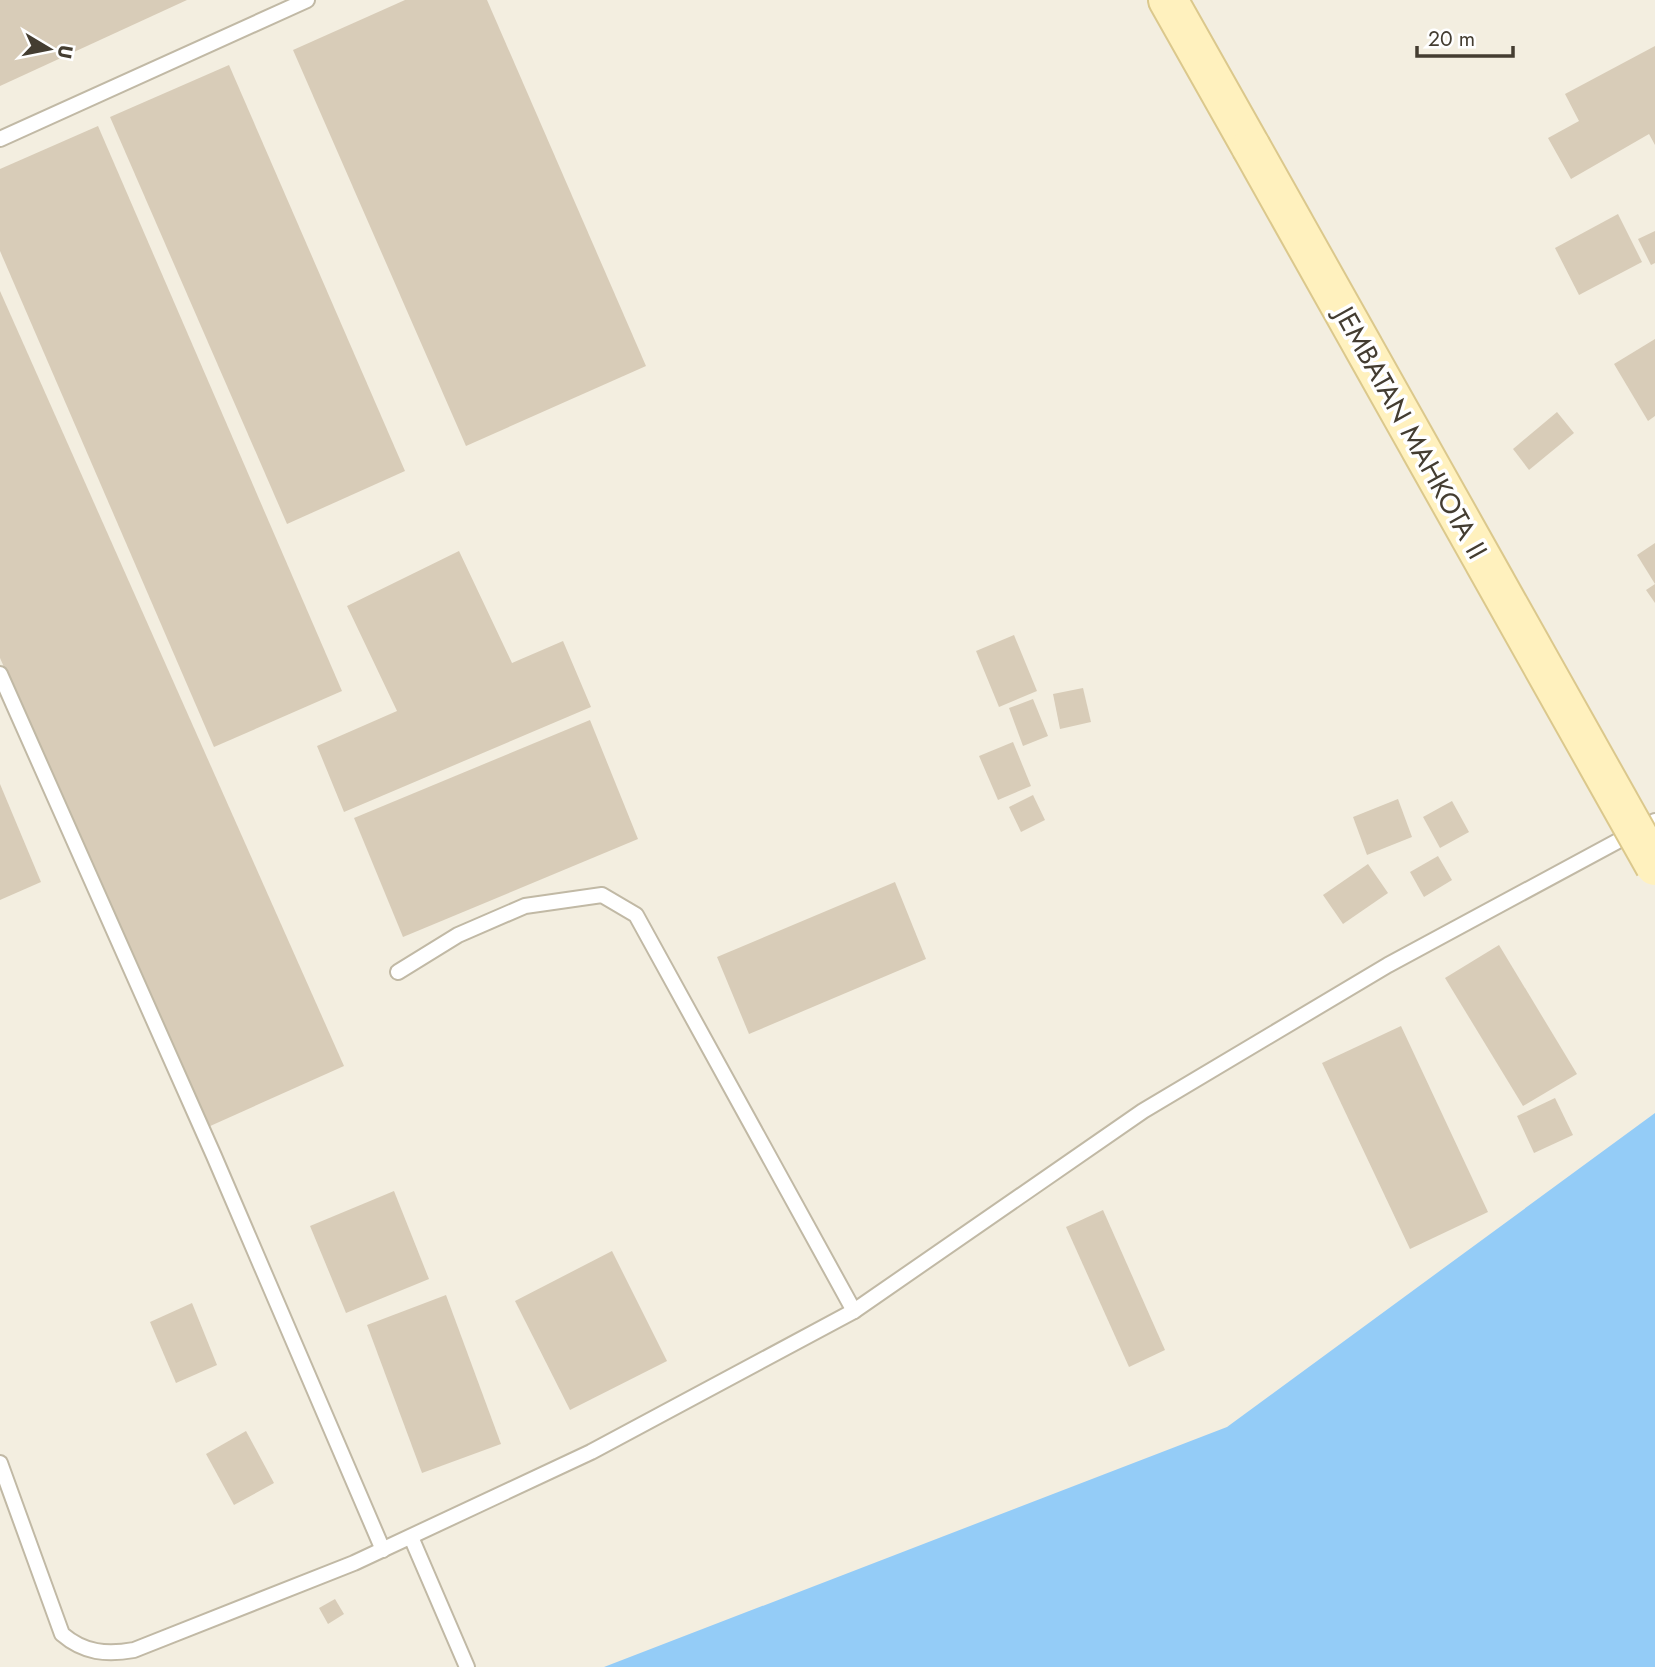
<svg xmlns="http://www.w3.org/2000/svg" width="1655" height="1667" font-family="Jost,sans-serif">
  <rect width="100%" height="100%" fill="#f3eee0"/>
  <polygon fill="#94ccf7" points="1655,1113 1655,1667 604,1667 1227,1427"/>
  <g fill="#d8ccb8">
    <polygon points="0,0 187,0 0,86"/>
    <polygon points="405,0 487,0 646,366 466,446 293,50"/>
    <polygon points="1655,46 1655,145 1649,134 1571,179 1548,138 1579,121 1565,94"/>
    <polygon points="229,65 405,471 287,524 110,117"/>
    <polygon points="98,126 342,691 214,747 0,251 0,169"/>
    <polygon points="1618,214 1642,262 1579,295 1555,248"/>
    <polygon points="1655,231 1655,263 1651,265 1638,239"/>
    <polygon points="0,291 344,1066 208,1127 0,658"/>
    <polygon points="1655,339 1655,416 1648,421 1614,364"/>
    <polygon points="1557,412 1574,433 1529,470 1513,449"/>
    <polygon points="1655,543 1655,584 1637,555"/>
    <polygon points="459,551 512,663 563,641 591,707 344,812 317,746 397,711 347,606"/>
    <polygon points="1655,584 1655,603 1646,590"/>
    <polygon points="1014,635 1037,691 999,707 976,651"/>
    <polygon points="1083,688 1091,722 1060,729 1053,694"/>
    <polygon points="1033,699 1048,736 1023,746 1009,708"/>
    <polygon points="590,720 638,839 403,937 354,818"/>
    <polygon points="1013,742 1031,786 998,800 979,756"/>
    <polygon points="0,784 41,882 0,900"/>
    <polygon points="1033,795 1045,820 1021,832 1009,807"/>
    <polygon points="1398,799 1412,837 1367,855 1353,817"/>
    <polygon points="1452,801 1469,832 1440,848 1423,817"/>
    <polygon points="1438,856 1452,880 1424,897 1410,872"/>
    <polygon points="1368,864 1388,893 1343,924 1323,895"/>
    <polygon points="895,882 926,959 749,1034 717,957"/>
    <polygon points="1499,945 1577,1074 1523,1106 1445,978"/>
    <polygon points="1401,1026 1488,1212 1410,1249 1322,1063"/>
    <polygon points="1555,1098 1573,1135 1534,1153 1517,1116"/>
    <polygon points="394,1191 429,1279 346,1313 310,1226"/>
    <polygon points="1103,1210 1165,1350 1129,1367 1066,1227"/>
    <polygon points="612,1251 667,1361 570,1410 515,1301"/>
    <polygon points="446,1295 501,1444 422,1473 367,1325"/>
    <polygon points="192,1303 217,1365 176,1383 150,1322"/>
    <polygon points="246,1431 274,1483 234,1505 206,1454"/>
    <polygon points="335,1599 344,1614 328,1624 319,1608"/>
  </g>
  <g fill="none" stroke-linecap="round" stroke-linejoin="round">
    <defs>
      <g id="lane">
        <polyline points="0,139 307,0"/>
        <polyline points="0,674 214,1156 383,1550"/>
        <polyline points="398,972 458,935 525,906 602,895 636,915 854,1311"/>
        <path d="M0 1463 62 1634C84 1653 107 1655 134 1650L354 1563 591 1452 854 1311 1143 1111 1388 965 1655 821"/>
        <polyline points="411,1537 467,1667"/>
      </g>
      <polyline id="secondary" points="1168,0 1251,147"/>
    </defs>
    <use href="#lane" stroke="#c1b9a5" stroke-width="18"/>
    <use href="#secondary" stroke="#dbc88c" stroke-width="42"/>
    <use href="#lane" stroke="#fff" stroke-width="14"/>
    <use href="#secondary" stroke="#fff1be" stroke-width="38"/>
    <defs>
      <polyline id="secondary-bridge" points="1251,147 1655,866"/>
    </defs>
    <use href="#secondary-bridge" stroke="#dbc88c" stroke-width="42" stroke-linecap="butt"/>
    <use href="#secondary-bridge" stroke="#fff1be" stroke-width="38"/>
  </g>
  <g text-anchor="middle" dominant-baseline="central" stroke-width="7" stroke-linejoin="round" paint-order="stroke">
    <g font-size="28" fill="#443d31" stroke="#fff">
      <text transform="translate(1411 433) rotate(61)">JEMBATAN MAHKOTA II</text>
    </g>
  </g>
  <g transform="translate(49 49) rotate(100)" stroke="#ffffff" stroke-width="5" paint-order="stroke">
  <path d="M0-5L12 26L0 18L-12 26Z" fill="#443d31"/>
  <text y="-10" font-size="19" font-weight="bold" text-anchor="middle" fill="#443d31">U</text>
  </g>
  <path d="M1417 46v10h96v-10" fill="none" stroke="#443d31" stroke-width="3.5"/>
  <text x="1428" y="46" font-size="21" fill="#443d31" stroke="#ffffff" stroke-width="5" paint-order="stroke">20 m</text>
</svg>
